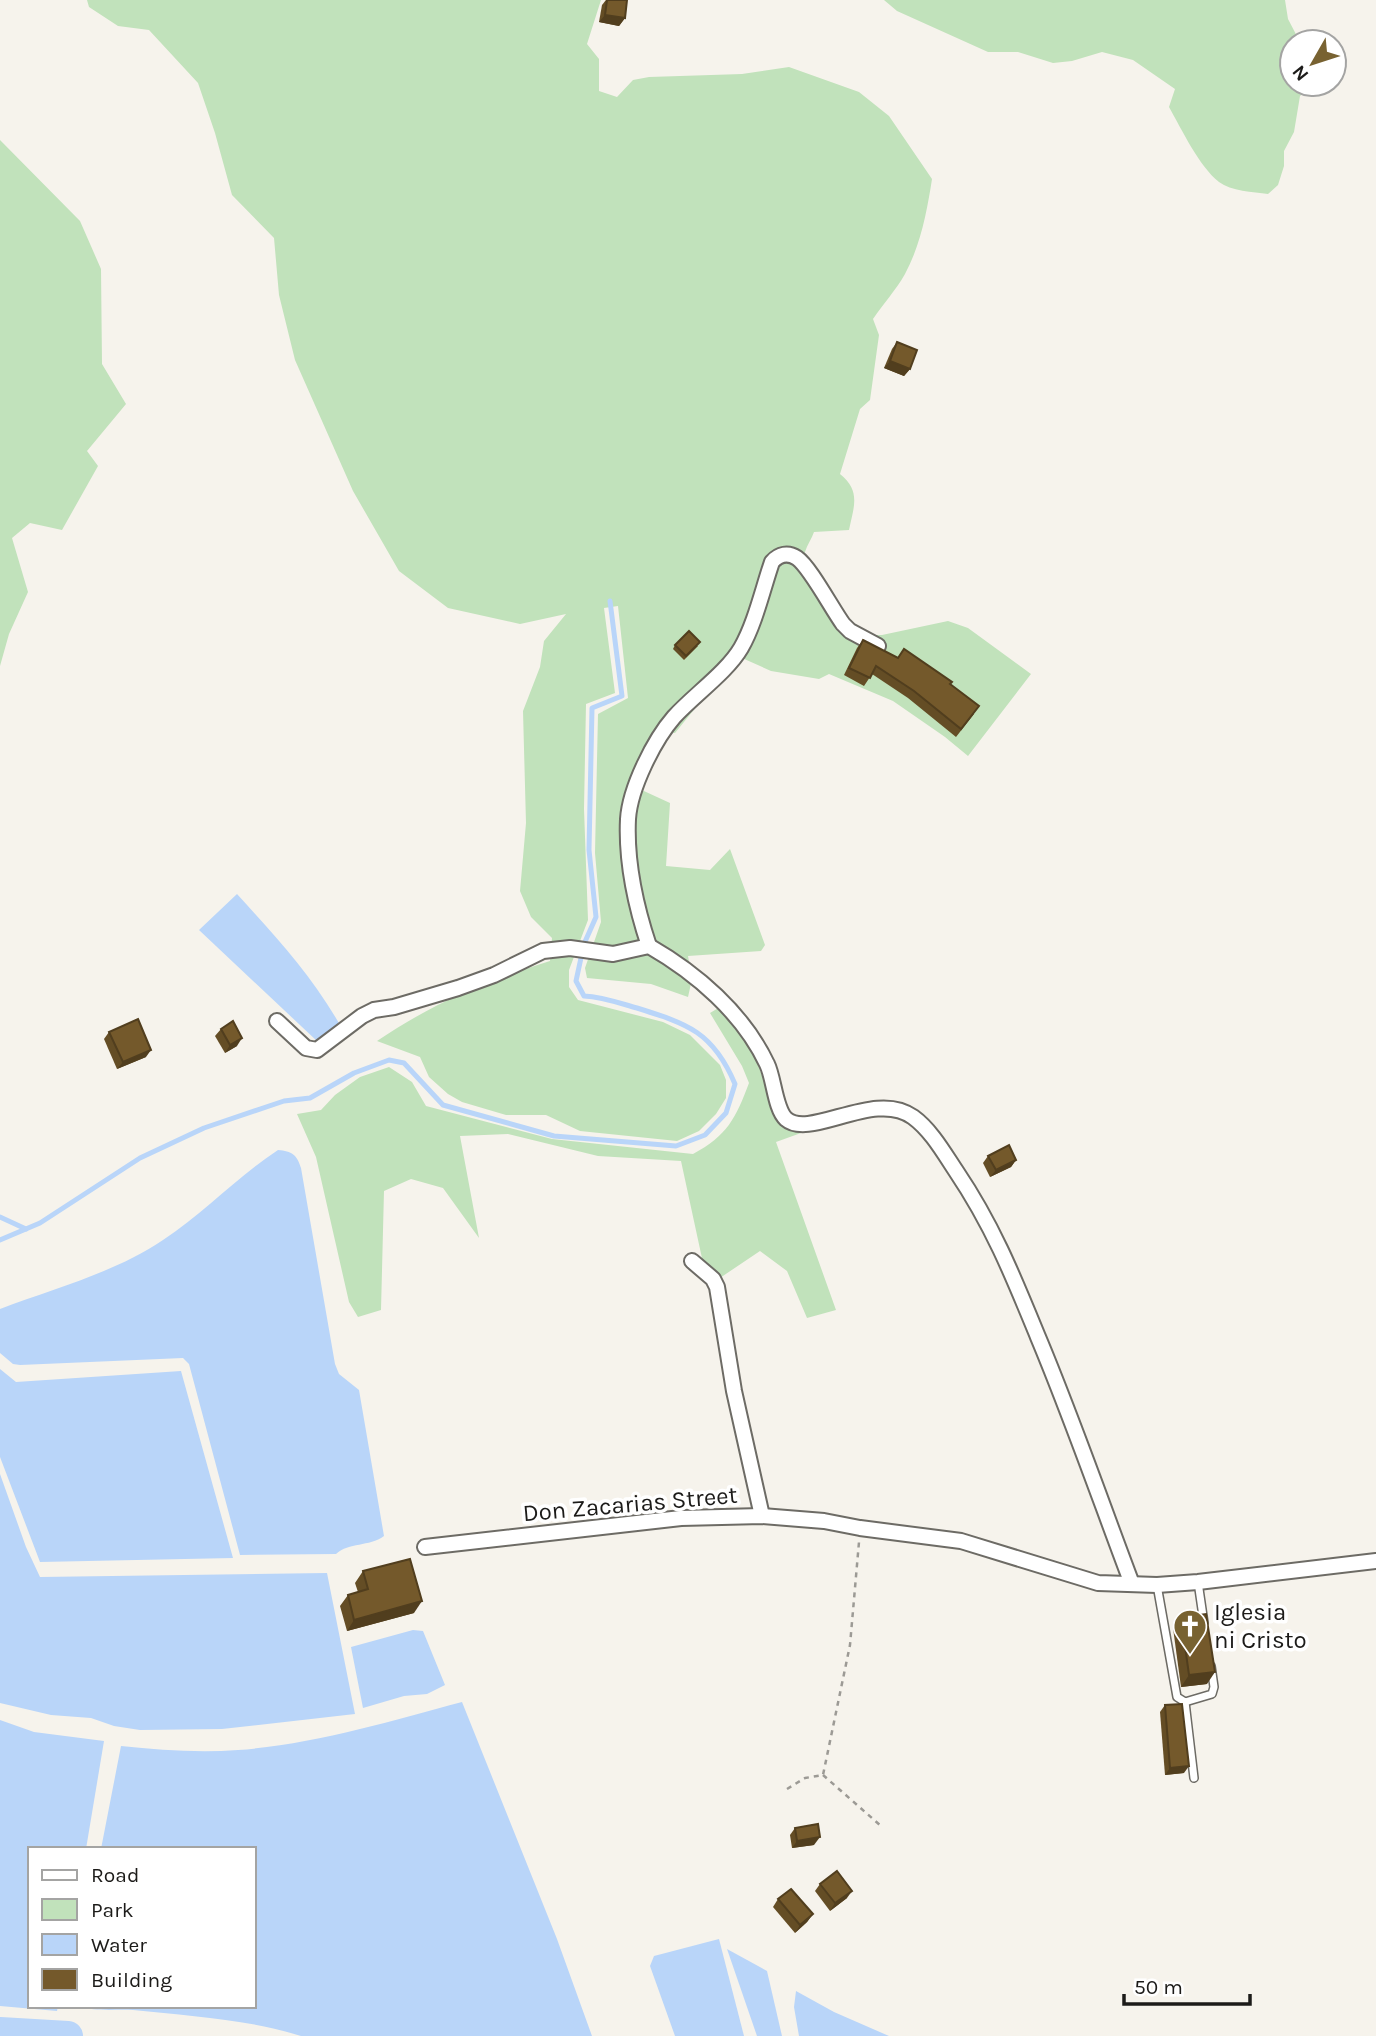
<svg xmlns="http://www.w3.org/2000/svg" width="1376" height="2036" font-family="Karla,sans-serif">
  <rect width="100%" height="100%" fill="#f6f3ec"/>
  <g fill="#c1e2bb">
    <path d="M87 0H601L587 44 599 59V91L617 97 633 80 649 77 742 74 789 67 859 92 889 116 932 179C927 211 921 244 905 274 896 290 883 304 873 319L879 335 870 400 860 409 840 474C861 491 854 506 849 530L814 532C812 538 807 545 805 552 799 578 846 619 863 635H882L948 621 968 628 1031 674 968 756 945 737 893 701 829 674 819 679 771 671 742 658 723 674 675 733 661 731 633 786 670 803 666 866 710 870 730 849 765 945 761 951 688 956 692 979 688 997 651 984 587 978 585 968 601 922 595 853 598 714 628 698 618 606 604 608 615 693 586 704 584 809 588 920 569 970V987L578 1000 663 1022 690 1035 720 1065 726 1080V1098L716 1114 699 1131 677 1141 580 1131 546 1115H506L462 1102 448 1094 429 1077 420 1057 377 1041C435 1002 484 982 550 961L552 938 531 917 520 891 526 823 523 711 540 667 544 641 566 614 520 624 448 608 399 571 353 491 295 360 279 295 274 238 232 195 215 133 198 83 149 30 118 26 89 7Z"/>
    <path d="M884 0H1285L1288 19 1300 42H1292V84H1313L1300 96 1294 132 1284 151V166L1278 185 1268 194C1253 192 1231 191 1219 182 1199 166 1182 130 1169 107L1175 89 1133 60 1102 52 1072 61 1053 63 1018 52H988L897 11Z"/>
    <polygon points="0,140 80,221 101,269 102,364 126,404 87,451 98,466 62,530 30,523 12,538 28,592 9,634 0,666"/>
    <path d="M720 1007C753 1039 761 1071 774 1114L826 1124 776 1142 836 1310 807 1318 787 1271 760 1251 708 1286 681 1161 598 1156 508 1134 460 1136 479 1238 443 1188 411 1179 384 1191 381 1310 358 1317 349 1302 316 1157 297 1114 321 1110 335 1095 360 1077 389 1067 412 1082 426 1106 552 1139 693 1154C727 1136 736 1118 749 1083L742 1066 710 1013Z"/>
  </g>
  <g fill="#b9d5f9">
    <path d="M237 894C276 937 311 974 340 1025L318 1042 199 930Z"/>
    <path d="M278 1150C292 1151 297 1155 301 1168L335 1364 339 1374 359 1390 384 1536C369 1547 349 1542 336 1554L240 1555 189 1364 183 1358 20 1365 13 1364 0 1353V1309C55 1288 114 1273 163 1240 204 1213 237 1177 278 1150Z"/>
    <polygon points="0,1369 16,1382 181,1371 233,1558 40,1562 0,1457"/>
    <polygon points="0,1474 26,1547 40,1577 327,1573 355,1714 222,1729 140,1730 114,1726 91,1718 51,1715 0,1703"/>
    <polygon points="413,1630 423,1631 445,1685 427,1694 404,1696 363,1708 351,1647"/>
    <path d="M462 1702 557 1939 592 2036H301C247 2019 189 2016 133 2010 115 2009 96 2012 79 2006H254V1849H101L121 1746C160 1750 199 1753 238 1750 311 1745 391 1721 462 1702Z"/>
    <polygon points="0,1720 34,1732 104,1741 86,1849 30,1849 30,2006 58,2006 57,2011 0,2006"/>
    <polygon points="719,1939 744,2036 675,2036 650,1966 654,1956"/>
    <polygon points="727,1949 767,1971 782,2036 757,2036"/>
    <polygon points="796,1991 834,2012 889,2036 799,2036 794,2007"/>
  </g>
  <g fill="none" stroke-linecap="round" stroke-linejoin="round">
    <g stroke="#b9d5f9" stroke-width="5">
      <polyline points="0,1217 26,1229"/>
      <path d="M0 1240 40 1223 140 1158 204 1128 284 1101 310 1098 354 1073 389 1060 404 1063 443 1105 554 1136 676 1146 705 1135 726 1113 735 1084C713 1032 688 1024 637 1008 619 1003 603 997 584 996L576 981 584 944 596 917 589 850 592 708 622 696 610 601"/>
    </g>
    <polyline stroke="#b9d5f9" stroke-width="30" points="0,2032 68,2036"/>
    <defs>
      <g id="service">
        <polyline points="1198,1582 1204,1623"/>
        <polyline points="1157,1585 1177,1697 1185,1702 1212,1694 1214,1687 1211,1666"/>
        <polyline points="1185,1702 1194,1778"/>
      </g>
      <g id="minor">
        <path d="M649 946C636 907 626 860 628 819 630 788 654 740 674 717 694 695 727 672 741 648 755 624 763 588 772 562 779 554 788 552 797 558 810 567 832 609 843 624L850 631 878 646"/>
        <path d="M277 1021 306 1048 317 1050 362 1016 374 1010 394 1007 458 988 494 975 543 951 570 948 613 954 649 946C696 973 743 1013 767 1064 774 1078 775 1109 786 1119 810 1140 875 1089 913 1117 931 1130 944 1153 956 1171 993 1226 1013 1276 1038 1337 1072 1418 1101 1502 1132 1584"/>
        <polyline points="692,1261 713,1279 717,1287 734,1391 762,1516"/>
        <polyline points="425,1547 681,1518 762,1516 824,1521 860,1528 961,1541 1098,1583 1157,1585 1198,1582 1376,1561"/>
      </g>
    </defs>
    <use href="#service" stroke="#6d6b65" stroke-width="10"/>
    <use href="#minor" stroke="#6d6b65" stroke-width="18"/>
    <g stroke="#9c9a95" stroke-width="2.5" stroke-dasharray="5 5" stroke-linecap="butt">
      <polyline points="823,1775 881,1826"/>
      <polyline points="787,1789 805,1778 823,1775 850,1645 859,1542"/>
    </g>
    <use href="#service" stroke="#fff" stroke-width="7"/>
    <use href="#minor" stroke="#fff" stroke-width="14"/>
  </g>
  <g fill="#644d25">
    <polygon points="606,0 625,0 625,18 619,26 599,22 602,5"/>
    <polygon points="897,342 910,369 904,376 884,368 892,349"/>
    <polygon points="863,640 950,684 974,714 956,737 908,698 872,674 864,686 844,675 857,648"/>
    <polygon points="675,645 698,646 684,660 673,649"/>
    <polygon points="221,1029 237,1046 225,1053 215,1036"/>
    <polygon points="109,1032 146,1057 117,1069 104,1039"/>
    <polygon points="988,1156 1016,1160 1011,1167 990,1177 983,1163"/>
    <polygon points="363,1571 414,1613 347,1631 340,1606 348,1595 358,1592 355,1583"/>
    <polygon points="1181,1617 1207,1684 1181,1687 1173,1628"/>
    <polygon points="1165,1705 1184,1773 1165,1775 1160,1712"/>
    <polygon points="795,1828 814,1845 792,1848 790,1835"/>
    <polygon points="820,1884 847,1898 830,1911 815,1891"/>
    <polygon points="778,1899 813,1914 807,1922 795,1933 773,1907"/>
  </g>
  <g fill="#513e1e">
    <polygon points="605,15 625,18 619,26 599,22"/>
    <polygon points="890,361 910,369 904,376 884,368"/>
    <polygon points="242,1038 237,1046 225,1053 230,1045"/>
    <polygon points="151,1050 146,1057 117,1069 123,1062"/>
    <polygon points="1016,1160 1011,1167 990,1177 996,1170"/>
    <polygon points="422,1601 414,1613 347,1631 354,1620"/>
    <polygon points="1215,1672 1207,1684 1181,1687 1189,1675"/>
    <polygon points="1189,1766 1184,1773 1165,1775 1170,1768"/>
    <polygon points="820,1837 814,1845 792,1848 797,1841"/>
    <polygon points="852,1891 847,1898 830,1911 835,1903"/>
    <polygon points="813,1914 807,1922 795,1933 800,1925"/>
  </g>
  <g fill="#74592b" stroke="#513e1e" stroke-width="2">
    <polygon points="607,0 627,0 625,18 605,15"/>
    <polygon points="897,342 917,350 910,369 890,361"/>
    <polygon points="689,631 700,642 686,656 675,645"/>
    <polygon points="863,640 898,658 904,649 952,682 950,684 979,706 961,729 914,691 876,666 870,678 849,668"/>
    <polygon points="138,1019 151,1050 123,1062 109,1032"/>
    <polygon points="233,1021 242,1038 230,1045 221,1029"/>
    <polygon points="1009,1145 1016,1160 996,1170 988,1156"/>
    <polygon points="410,1559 422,1601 354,1620 348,1595 368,1589 363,1571"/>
    <polygon points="1206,1614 1215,1672 1189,1675 1181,1617"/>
    <polygon points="1182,1704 1189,1766 1170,1768 1165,1705"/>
    <polygon points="818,1824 820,1837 797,1841 795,1828"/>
    <polygon points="837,1871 852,1891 835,1903 820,1884"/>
    <polygon points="791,1889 813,1914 800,1925 778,1899"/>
  </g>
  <defs>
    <symbol id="church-pin" viewBox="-11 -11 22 30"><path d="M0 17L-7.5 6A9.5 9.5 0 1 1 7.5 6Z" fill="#786231" stroke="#fff"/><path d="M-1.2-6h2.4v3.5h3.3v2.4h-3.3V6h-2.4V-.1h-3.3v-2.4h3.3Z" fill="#fff"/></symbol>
  </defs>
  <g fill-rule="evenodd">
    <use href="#church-pin" x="1171" y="1607" width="38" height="52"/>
  </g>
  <g text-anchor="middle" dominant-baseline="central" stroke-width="7" stroke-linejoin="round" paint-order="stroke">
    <g font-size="24" fill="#1c1b19" stroke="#fff">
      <text transform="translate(630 1504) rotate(-5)">Don Zacarias Street</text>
    </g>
    <g font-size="24" fill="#1c1b19" stroke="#fff" text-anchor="start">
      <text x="1214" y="1612">Iglesia<tspan x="1214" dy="28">ni Cristo</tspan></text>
    </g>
  </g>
  <rect x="28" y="1847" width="228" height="161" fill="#ffffff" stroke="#a4a4a3" stroke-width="2"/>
  <rect x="42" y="1870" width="35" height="10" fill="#ffffff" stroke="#a4a4a3" stroke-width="2"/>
  <text x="91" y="1882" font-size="21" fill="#1c1b19">Road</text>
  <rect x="42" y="1899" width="35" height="21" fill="#c1e2bb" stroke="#a4a4a3" stroke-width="2"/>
  <text x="91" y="1917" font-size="21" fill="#1c1b19">Park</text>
  <rect x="42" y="1934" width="35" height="21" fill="#b9d5f9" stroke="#a4a4a3" stroke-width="2"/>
  <text x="91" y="1952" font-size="21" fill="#1c1b19">Water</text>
  <rect x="42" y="1969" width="35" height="21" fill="#74592b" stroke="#a4a4a3" stroke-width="2"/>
  <text x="91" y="1987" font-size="21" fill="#1c1b19">Building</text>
  <g transform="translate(1313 63) rotate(231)"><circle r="33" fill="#ffffff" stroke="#a4a4a3" stroke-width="2"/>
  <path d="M0-5L12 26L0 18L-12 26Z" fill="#786231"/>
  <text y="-10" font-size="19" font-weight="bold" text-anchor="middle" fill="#1c1b19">N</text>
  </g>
  <path d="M1124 1994v10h126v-10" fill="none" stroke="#1c1b19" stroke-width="3.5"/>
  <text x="1134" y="1994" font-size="21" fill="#1c1b19" stroke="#ffffff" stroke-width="5" paint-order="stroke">50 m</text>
</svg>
